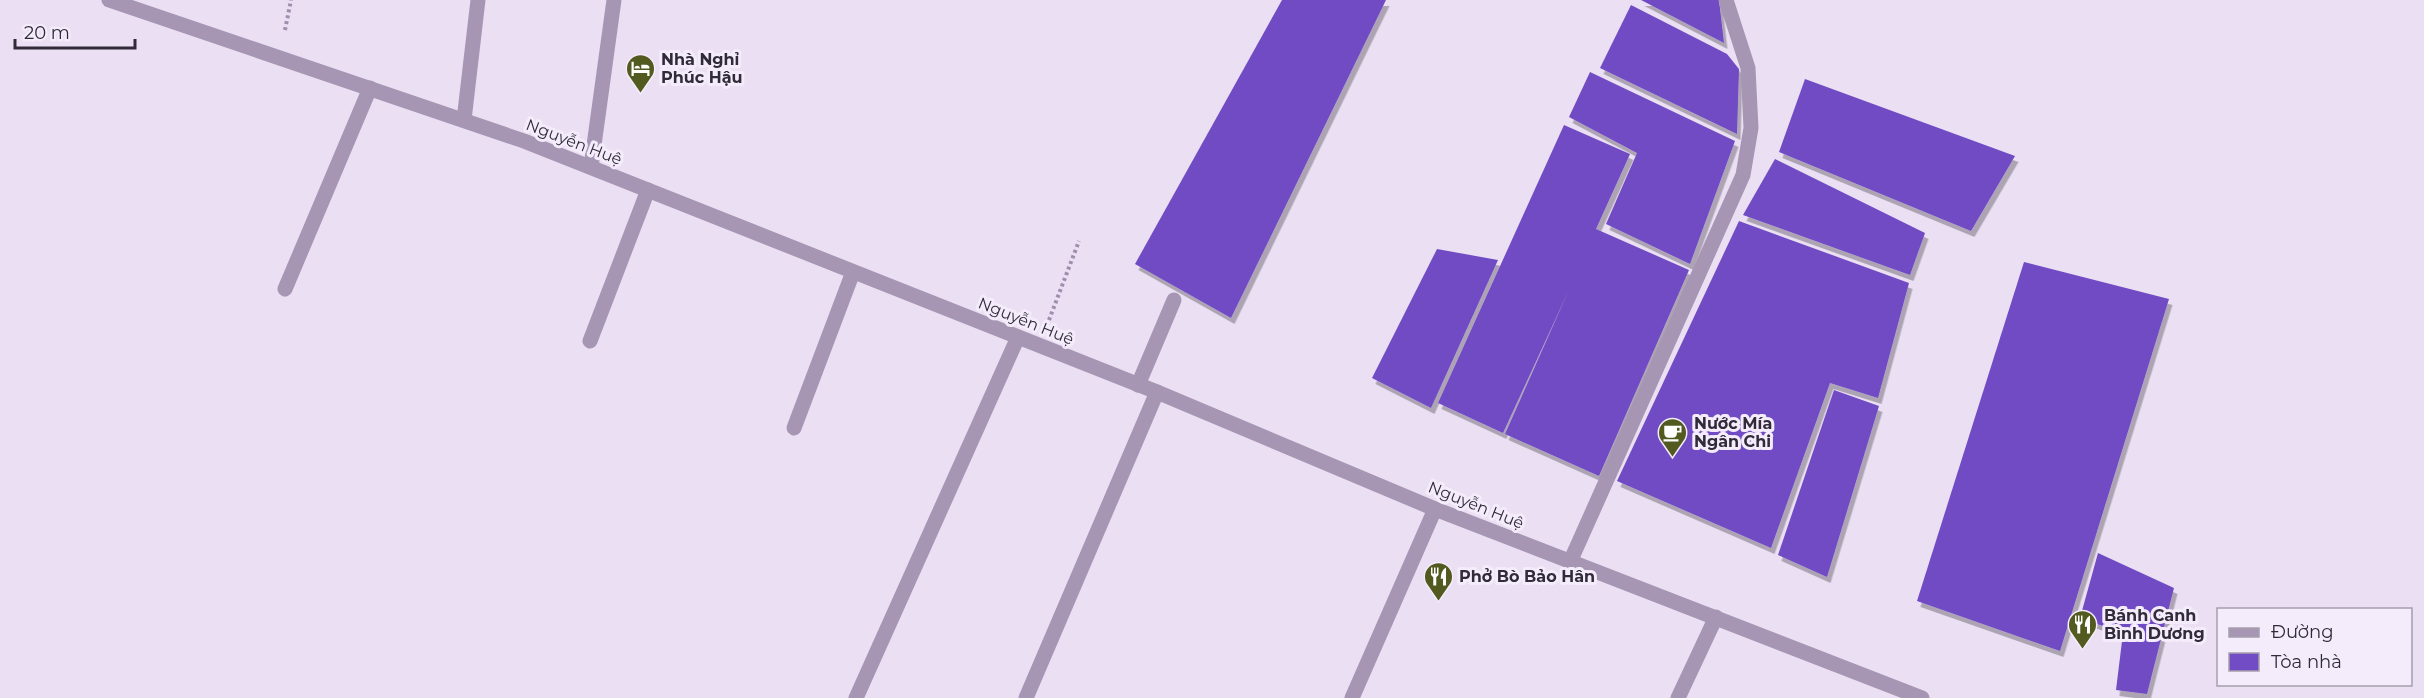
<svg xmlns="http://www.w3.org/2000/svg" width="2424" height="698" font-family="Montserrat,sans-serif">
  <defs>
    <filter id="shadow"><feDropShadow dx="3.5" dy="6" stdDeviation="0" flood-color="#0004"/></filter>
  </defs>
  <rect width="100%" height="100%" fill="#ebdff3"/>
  <g fill="#714cc4" filter="url(#shadow)">
    <polygon points="1282,0 1386,0 1231,318 1135,264"/>
    <polygon points="1641,0 1719,0 1724,43"/>
    <polygon points="1631,5 1727,54 1739,69 1737,134 1600,68"/>
    <polygon points="1590,72 1735,141 1690,264 1606,224 1637,153 1569,117"/>
    <polygon points="1805,79 2015,156 1971,231 1779,152"/>
    <polygon points="1564,125 1630,154 1596,229 1689,270 1599,476 1505,434 1568,292 1503,433 1438,403"/>
    <polygon points="1775,159 1925,233 1910,275 1743,215"/>
    <polygon points="1739,221 1909,283 1878,398 1830,383 1771,548 1617,481"/>
    <polygon points="1437,249 1498,260 1431,408 1372,378"/>
    <polygon points="2024,262 2169,299 2060,651 1917,601"/>
    <polygon points="1834,390 1879,406 1827,577 1778,555"/>
    <polygon points="2098,553 2174,588 2147,694 2116,690 2123,633 2080,618"/>
  </g>
  <g fill="none" stroke-linecap="round" stroke-linejoin="round">
    <g stroke="#9f8faf" stroke-width="4" stroke-dasharray="3 3" stroke-linecap="butt">
      <polyline points="285,30 291,0"/>
      <polyline points="1049,320 1079,241"/>
    </g>
    <g stroke="#a696b4" stroke-width="15">
      <polyline points="464,120 478,0"/>
      <polyline points="591,167 614,0"/>
      <polyline points="285,289 370,88"/>
      <polyline points="590,341 648,190"/>
      <polyline points="1138,385 1174,300"/>
      <polyline points="794,428 853,272"/>
    </g>
    <g stroke="#a696b4" stroke-width="15">
      <polyline points="1570,562 1743,175 1751,128 1748,68 1726,0"/>
      <polyline points="856,698 1018,337"/>
      <polyline points="1026,698 1157,392"/>
      <polyline points="1352,698 1435,509"/>
      <polyline points="1678,698 1716,617"/>
    </g>
    <polyline stroke="#a696b4" stroke-width="15" points="109,0 524,141 1157,392 1435,509 1922,698"/>
  </g>
  <defs>
    <symbol id="hotel-pin" viewBox="-11 -11 22 30"><path d="M0 17L-7.5 6A9.5 9.5 0 1 1 7.5 6Z" fill="#525a20" stroke="#f4ecfa"/><path d="M-6-4.5h1.5V1H6V5H4.5V3h-9V5H-6ZM-4 0a1.8 1.8 0 1 1 3.6 0ZM.5 0V-2.5h3Q6-2.5 6 0Z" fill="#fff"/></symbol>
    <symbol id="cafe-pin" viewBox="-11 -11 22 30"><path d="M0 17L-7.5 6A9.5 9.5 0 1 1 7.5 6Z" fill="#525a20" stroke="#f4ecfa"/><path d="M-5.5-4.5H6V0H3Q3 3.5 0 3.5H-2.5Q-5.5 3.5-5.5 0ZM3-3.2v2h1.7v-2ZM-6 4.5H4V6H-6Z" fill="#fff"/></symbol>
    <symbol id="restaurant-pin" viewBox="-11 -11 22 30"><path d="M0 17L-7.5 6A9.5 9.5 0 1 1 7.5 6Z" fill="#525a20" stroke="#f4ecfa"/><path d="M-5-6h1v4h1v-4h1v4h1v-4h1v5L-1.5 .5V6h-2V.5L-5-1ZM5-6V6H3V1.5H1.5Q1.5-4 5-6Z" fill="#fff"/></symbol>
  </defs>
  <g fill-rule="evenodd">
    <use href="#hotel-pin" x="624" y="52" width="33" height="45"/>
    <use href="#cafe-pin" x="1656" y="416" width="33" height="45"/>
    <use href="#restaurant-pin" x="1422" y="560" width="33" height="45"/>
    <use href="#restaurant-pin" x="2066" y="608" width="33" height="45"/>
  </g>
  <g text-anchor="middle" dominant-baseline="central" stroke-width="6" stroke-linejoin="round" paint-order="stroke">
    <g font-size="16" font-weight="bold" fill="#302a39" stroke="#f4ecfa" text-anchor="start">
      <text x="661" y="59">Nhà Nghỉ<tspan x="661" dy="18">Phúc Hậu</tspan></text>
      <text x="1694" y="423">Nước Mía<tspan x="1694" dy="18">Ngân Chi</tspan></text>
      <text x="1459" y="576">Phở Bò Bảo Hân</text>
      <text x="2104" y="615">Bánh Canh<tspan x="2104" dy="18">Bình Dương</tspan></text>
    </g>
    <g font-size="16" fill="#302a39" stroke="#f4ecfa">
      <text transform="translate(574 142) rotate(21)">Nguyễn Huệ</text>
      <text transform="translate(1026 321) rotate(22)">Nguyễn Huệ</text>
      <text transform="translate(1476 505) rotate(22)">Nguyễn Huệ</text>
    </g>
  </g>
  <rect x="2217" y="608" width="195" height="78" fill="#f4ecfa" stroke="#a69ead" stroke-width="1.5"/>
  <rect x="2229" y="628" width="30" height="9" fill="#a696b4" stroke="#a69ead" stroke-width="1.5"/>
  <text x="2271" y="638" font-size="18" fill="#302a39">Đường</text>
  <rect x="2229" y="653" width="30" height="18" fill="#714cc4" stroke="#a69ead" stroke-width="1.5"/>
  <text x="2271" y="668" font-size="18" fill="#302a39">Tòa nhà</text>
  <path d="M15 39v9h120v-9" fill="none" stroke="#302a39" stroke-width="3"/>
  <text x="24" y="39" font-size="18" fill="#302a39" stroke="#f4ecfa" stroke-width="4.5" paint-order="stroke">20 m</text>
</svg>
